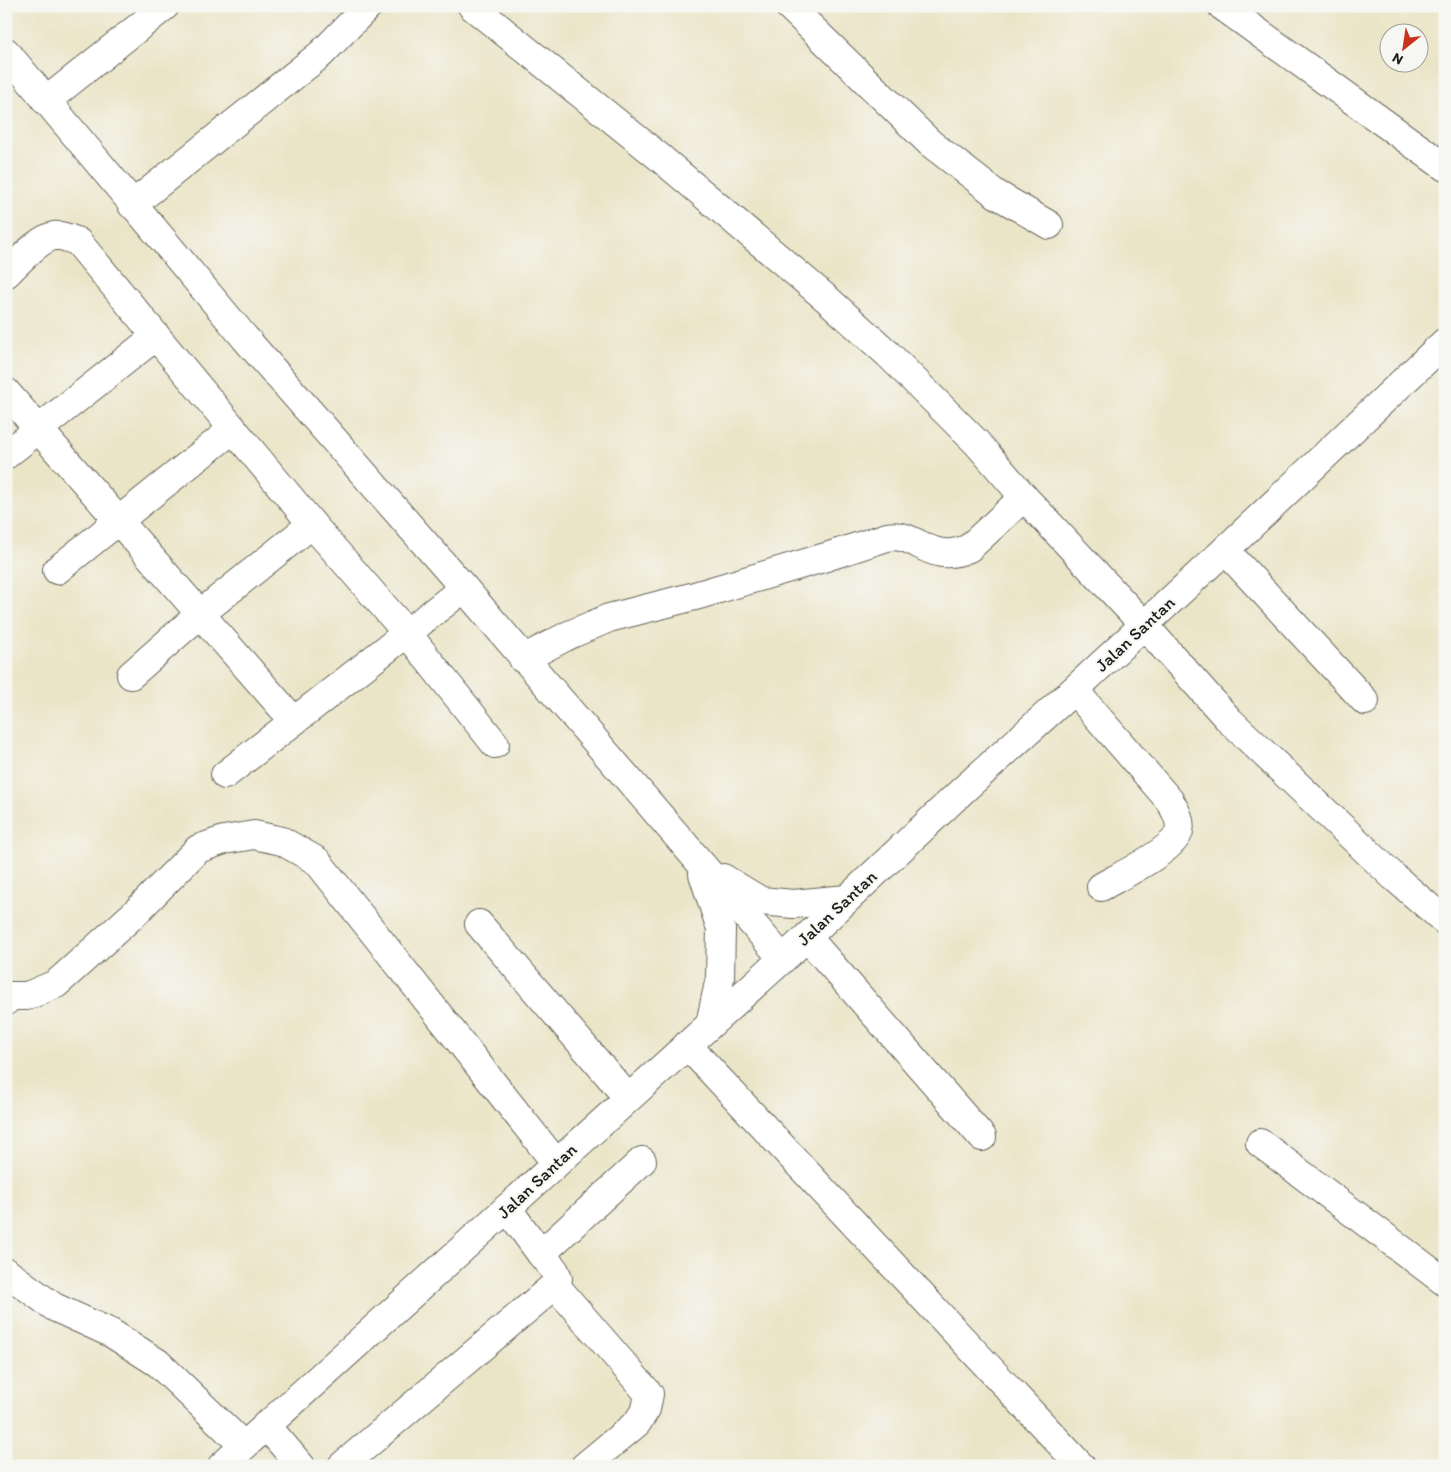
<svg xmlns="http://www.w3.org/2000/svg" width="1451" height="1472" font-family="Itim,sans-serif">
  <rect width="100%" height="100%" fill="#f6f6f2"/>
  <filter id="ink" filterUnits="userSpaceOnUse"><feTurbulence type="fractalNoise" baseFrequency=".02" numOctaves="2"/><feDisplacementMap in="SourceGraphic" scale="10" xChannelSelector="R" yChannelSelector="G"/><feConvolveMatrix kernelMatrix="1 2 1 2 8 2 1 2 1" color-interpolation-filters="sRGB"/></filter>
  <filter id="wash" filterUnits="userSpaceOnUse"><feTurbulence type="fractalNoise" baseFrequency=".0096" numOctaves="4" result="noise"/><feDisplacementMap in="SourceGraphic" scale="20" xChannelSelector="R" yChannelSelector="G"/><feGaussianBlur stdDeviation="1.12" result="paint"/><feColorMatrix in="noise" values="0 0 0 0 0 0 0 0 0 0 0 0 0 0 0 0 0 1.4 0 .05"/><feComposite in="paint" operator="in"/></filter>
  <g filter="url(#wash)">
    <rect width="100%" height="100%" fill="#ebe5c8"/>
  </g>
  <g filter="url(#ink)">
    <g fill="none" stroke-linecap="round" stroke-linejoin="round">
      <defs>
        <g id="minor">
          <polyline points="472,6 658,156 827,299 888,354 977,443 1024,497 1144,625 1230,721 1394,877 1445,921"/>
          <polyline points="789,6 930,143 996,194 1049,225"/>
          <polyline points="1222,6 1445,167"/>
          <polyline points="6,52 245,338 464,588 782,958"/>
          <polyline points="46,101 165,6"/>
          <polyline points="132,205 321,54 368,6"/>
          <path d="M6 274C18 263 38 239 54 236 62 235 71 239 78 242L312 524 407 633 464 588"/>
          <polyline points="6,392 294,721"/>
          <polyline points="6,455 156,336"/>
          <polyline points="1225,550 1365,701"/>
          <polyline points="57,570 233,429"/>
          <path d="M523 659 569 635 609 618 695 596 826 557 887 537C918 531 928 566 969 548L1024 497"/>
          <polyline points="131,675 200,614 312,524"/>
          <path d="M1074 690 1170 801C1175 810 1182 821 1179 831 1175 850 1118 877 1101 887"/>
          <polyline points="225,775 407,633 495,744"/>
          <polyline points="703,874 721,929 720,978 710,1024"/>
          <polyline points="723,878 761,901 793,904 847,899"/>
          <polyline points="479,924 628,1098"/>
          <polyline points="807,937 982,1137"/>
          <polyline points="6,1001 10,996 27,996 56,984 134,914 198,849 224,840 254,835 282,841 317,861 556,1163"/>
          <polyline points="687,1045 1081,1466"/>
          <polyline points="1260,1143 1445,1282"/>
          <polyline points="507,1208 541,1254 642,1161"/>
          <polyline points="6,1272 54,1307 111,1333 158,1363 243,1445"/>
          <polyline points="555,1285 649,1394 646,1409 637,1423 585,1466"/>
          <polyline points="266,1425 301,1466"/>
          <polyline points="222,1466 807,937 962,791 1074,690 1225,550 1445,342"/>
          <polyline points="342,1466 555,1285 558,1278 555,1271 541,1254"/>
        </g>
      </defs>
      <use href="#minor" stroke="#646258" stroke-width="30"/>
      <use href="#minor" stroke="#fff" stroke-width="28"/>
    </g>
  </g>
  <g text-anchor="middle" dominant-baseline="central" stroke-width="4" stroke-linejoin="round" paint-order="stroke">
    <g font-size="18" fill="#1c1c1c" stroke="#f6f6f2">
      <text transform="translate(1135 634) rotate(-43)">Jalan Santan</text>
      <text transform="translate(837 908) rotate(-43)">Jalan Santan</text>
      <text transform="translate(537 1181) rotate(-43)">Jalan Santan</text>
    </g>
  </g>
  <rect width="1451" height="1472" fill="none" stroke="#f6f6f2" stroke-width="25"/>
  <g transform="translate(1404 48) rotate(210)"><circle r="24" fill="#f6f6f2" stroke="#9f9f9c"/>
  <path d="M0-4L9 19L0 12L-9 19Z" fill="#c8321e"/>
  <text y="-8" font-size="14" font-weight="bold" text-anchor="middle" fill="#1c1c1c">N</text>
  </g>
</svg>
